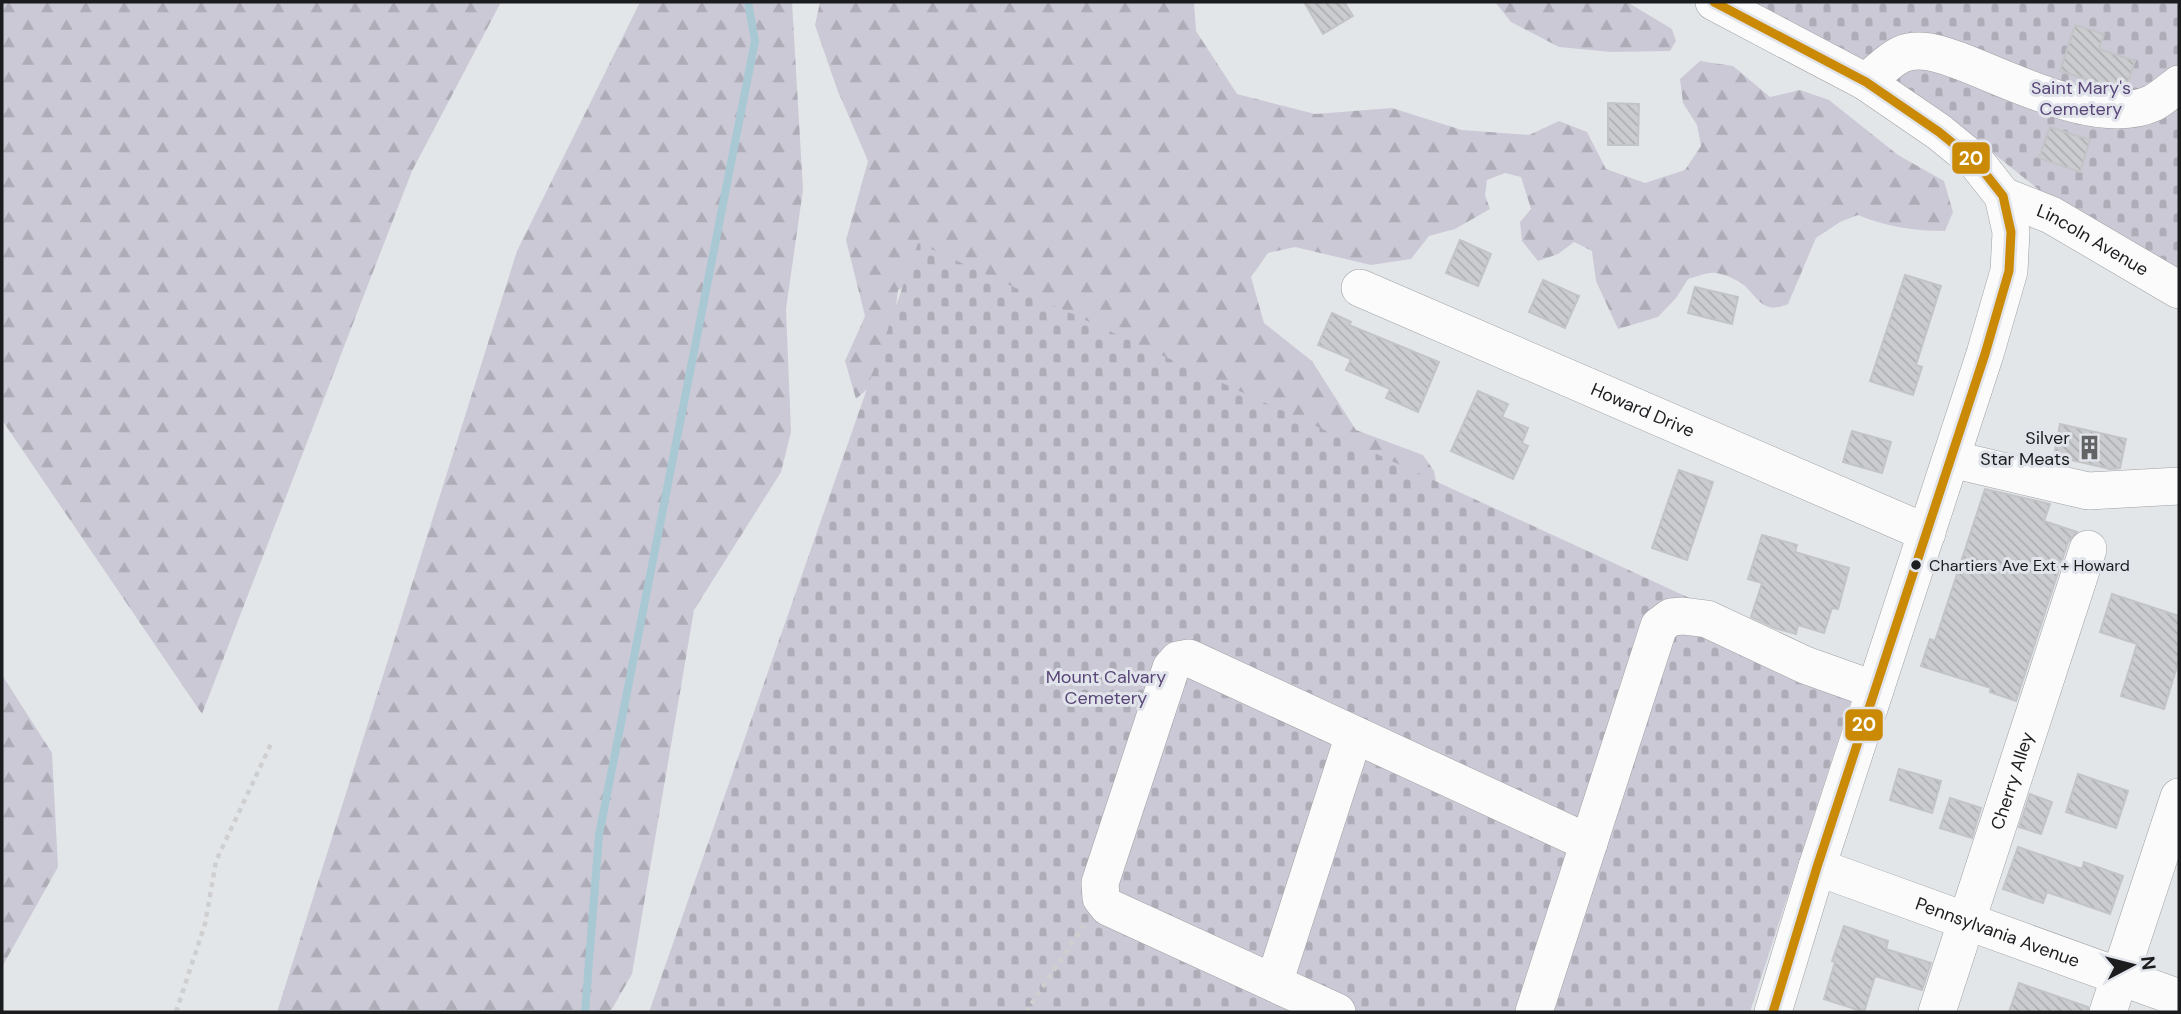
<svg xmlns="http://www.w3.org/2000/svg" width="2181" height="1014" font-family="'DM Sans',sans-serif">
  <defs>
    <pattern id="forest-firs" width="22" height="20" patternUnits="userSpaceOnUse" patternTransform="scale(1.75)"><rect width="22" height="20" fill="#cbc9d6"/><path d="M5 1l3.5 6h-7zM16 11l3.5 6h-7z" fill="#aeacb7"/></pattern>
    <pattern id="cemetery-stones" width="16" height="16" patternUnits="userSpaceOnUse" patternTransform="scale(1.75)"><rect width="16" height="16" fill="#cbc9d6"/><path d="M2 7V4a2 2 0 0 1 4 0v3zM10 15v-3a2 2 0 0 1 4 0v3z" fill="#aeacb7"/></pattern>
    <pattern id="building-back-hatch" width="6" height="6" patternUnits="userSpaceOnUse" patternTransform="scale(1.75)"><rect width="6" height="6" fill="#cacccf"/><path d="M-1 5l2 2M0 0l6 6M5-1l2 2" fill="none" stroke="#adafb1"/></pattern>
  </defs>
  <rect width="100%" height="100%" fill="#e3e6e9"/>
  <g fill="url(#forest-firs)">
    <polygon points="2,2 501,2 412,171 202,714 2,420"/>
    <polygon points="640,2 792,2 803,190 786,309 791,432 781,472 694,610 632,974 612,1009 606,1012 277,1012 517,251"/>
    <path d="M820 2H1194L1196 31 1237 94 1315 114 1392 108 1462 130 1529 135 1559 121 1587 132 1606 169 1645 183 1685 170 1701 146 1697 125 1683 103 1680 79 1700 61 1733 66 1770 97 1800 90 1829 100 1898 155 1944 181 1953 212 1945 231C1914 231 1887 227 1858 215L1840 222 1816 238 1788 304C1766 314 1760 302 1746 287 1741 281 1724 274 1716 273 1707 272 1696 277 1688 279L1676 298 1658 317 1618 329 1596 281 1592 251 1574 242 1558 254 1538 261 1522 241 1520 222 1531 209 1521 177 1505 173 1487 180 1485 195 1490 209 1455 229 1429 236 1411 259 1371 265 1295 247 1268 253 1251 277 1264 323 1312 361 1356 430 1423 455 1434 471 1437 487 929 278 898 290 888 371 856 399 845 361 865 316 846 240 868 161 837 89 815 25Z"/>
    <polygon points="1495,2 1627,2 1672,29 1676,41 1670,51 1611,52 1559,47 1511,22"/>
    <polygon points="2,675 52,753 58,867 2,967"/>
  </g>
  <g fill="url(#cemetery-stones)">
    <polygon points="1728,2 2179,2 2179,278 2043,193 1929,102 1866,73"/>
    <polygon points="918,243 1859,676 1750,1012 649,1012"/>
  </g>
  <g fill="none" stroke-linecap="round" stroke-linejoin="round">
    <polyline stroke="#a8c9d3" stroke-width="8" points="585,1012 599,835 755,41 748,2"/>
  </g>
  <g fill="url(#building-back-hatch)" stroke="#c3c4c7" stroke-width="2">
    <polygon points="1304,2 1344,2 1353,16 1323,34"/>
    <polygon points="2075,25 2104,34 2099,49 2135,61 2126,88 2115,88 2060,71"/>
    <polygon points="1608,103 1639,104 1638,145 1608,145"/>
    <polygon points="2050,127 2090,140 2080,172 2039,158"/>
    <polygon points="1460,240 1491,254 1478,286 1446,273"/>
    <polygon points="1905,275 1941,286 1916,365 1922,367 1913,395 1870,381"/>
    <polygon points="1543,280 1579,296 1565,328 1529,312"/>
    <polygon points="1695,287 1738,297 1732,324 1688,313"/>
    <polygon points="1332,313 1351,322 1349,325 1439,362 1418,412 1386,398 1390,389 1346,370 1351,359 1318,345"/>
    <polygon points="1478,391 1508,404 1502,417 1528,428 1522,443 1528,446 1513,479 1451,451"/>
    <polygon points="2060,424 2126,439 2120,468 2110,469 2054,456"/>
    <polygon points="1852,431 1891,442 1882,473 1843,462"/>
    <polygon points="1679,470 1713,482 1687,560 1652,548"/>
    <polygon points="1985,489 2050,504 2044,521 2077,532 2068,542 2016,701 1990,692 1991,688 1921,666 1930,639 1935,641"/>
    <polygon points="1762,535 1797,545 1795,552 1849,568 1838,609 1832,608 1824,633 1798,625 1796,634 1775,628 1751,617 1762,583 1748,579"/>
    <polygon points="2112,594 2179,616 2179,660 2164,709 2121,696 2137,644 2100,632"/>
    <polygon points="1899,769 1941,781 1932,813 1890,800"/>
    <polygon points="2078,774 2128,791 2116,828 2066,812"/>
    <polygon points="2030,794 2052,802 2041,834 2019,827"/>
    <polygon points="1950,798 1981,808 1972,838 1940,828"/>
    <polygon points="2018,847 2082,869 2084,862 2123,876 2110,914 2047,892 2043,903 2003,889"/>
    <polygon points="1844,926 1888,941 1886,949 1931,963 1922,990 1875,976 1864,1012 1824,999 1835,962 1832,961"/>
    <polygon points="2019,983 2088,1007 2088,1012 2009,1012"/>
  </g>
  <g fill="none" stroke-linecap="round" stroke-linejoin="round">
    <defs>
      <g id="minor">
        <polyline points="1714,2 1866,82 1939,132 1977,163 2003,196 2011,232 2009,271 1985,354 1817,867 1773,1012"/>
        <path d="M1866 82C1877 73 1888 61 1900 55 1918 46 1940 54 1957 60 2009 79 2099 128 2153 103 2162 98 2171 90 2179 84"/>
        <path id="s1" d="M2003 196 2051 215 2179 290"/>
        <path id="s2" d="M1360 288 1927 533"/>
        <polyline points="1951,459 2088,491 2179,486"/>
        <path id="s3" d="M1817 867 2179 998"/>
        <polyline points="1274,983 1354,735"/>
        <polyline points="1337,1012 1108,907 1101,898 1100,883 1171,668 1178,660 1189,658 1589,843"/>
        <polyline points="1534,1012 1659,626 1671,617 1683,616 1707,619 1805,665 1875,690"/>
        <path id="s4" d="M1937 1012 2088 549"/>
        <polyline points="2108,1012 2179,797"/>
      </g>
    </defs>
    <use href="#minor" stroke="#9ea0a2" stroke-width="38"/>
    <g stroke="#cfcfd0" stroke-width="4.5" stroke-dasharray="5 5" stroke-linecap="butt">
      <polyline points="176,1012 205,924 216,861 271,744"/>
      <polyline points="1026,1012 1084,925"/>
    </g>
    <use href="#minor" stroke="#fbfbfc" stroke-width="37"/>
    <defs>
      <polyline id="bus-1" points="1714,2 1866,82 1939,132 1977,163 2003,196 2011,232 2009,271 1985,354 1817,867 1773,1012"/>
    </defs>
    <use href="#bus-1" stroke="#e1e5eb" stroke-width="14"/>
    <use href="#bus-1" stroke="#cb8a06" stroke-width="9"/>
  </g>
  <defs>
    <symbol id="building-bare" viewBox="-9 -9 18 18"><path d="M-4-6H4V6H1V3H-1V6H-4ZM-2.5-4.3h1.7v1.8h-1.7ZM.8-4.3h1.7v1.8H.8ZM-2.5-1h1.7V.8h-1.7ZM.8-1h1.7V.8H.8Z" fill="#616365" stroke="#e1e5eb" stroke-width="2.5" paint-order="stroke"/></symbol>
  </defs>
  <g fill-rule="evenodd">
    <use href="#building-bare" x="2072" y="430" width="35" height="35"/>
  </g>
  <circle fill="#1b1c1e" stroke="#e1e5eb" stroke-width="2.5" cx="1916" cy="565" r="6"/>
  <g text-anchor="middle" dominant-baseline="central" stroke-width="6" stroke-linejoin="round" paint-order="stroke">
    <g font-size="16" fill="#1b1c1e" stroke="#e1e5eb" text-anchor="start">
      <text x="1929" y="565">Chartiers Ave Ext + Howard</text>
    </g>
    <g font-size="18" fill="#594678" stroke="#e1e5eb">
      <text x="2081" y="88">Saint Mary's<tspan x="2081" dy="21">Cemetery</tspan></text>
      <text x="1106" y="677">Mount Calvary<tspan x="1106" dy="21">Cemetery</tspan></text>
    </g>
    <g font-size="18" fill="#1b1c1e" stroke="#e1e5eb">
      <text stroke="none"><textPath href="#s1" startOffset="100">Lincoln Avenue</textPath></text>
      <text stroke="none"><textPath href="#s2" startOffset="308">Howard Drive</textPath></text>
      <text stroke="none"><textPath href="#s4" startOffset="243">Cherry Alley</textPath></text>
      <text stroke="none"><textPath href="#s3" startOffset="192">Pennsylvania Avenue</textPath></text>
    </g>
    <g font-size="18" fill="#1b1c1e" stroke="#e1e5eb" text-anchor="end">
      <text x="2070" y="438">Silver<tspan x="2070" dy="21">Star Meats</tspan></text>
    </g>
  </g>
  <g stroke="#e1e5eb" stroke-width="2.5">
    <rect x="1951" y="141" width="40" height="34" rx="7" fill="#cb8a06"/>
    <rect x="1844" y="708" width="40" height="34" rx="7" fill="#cb8a06"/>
  </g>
  <g font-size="19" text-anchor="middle" font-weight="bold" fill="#fff">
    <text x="1971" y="165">20</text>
    <text x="1864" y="731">20</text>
  </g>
  <rect width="2181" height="1014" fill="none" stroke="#1b1c1e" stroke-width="7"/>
  <g transform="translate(2132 965) rotate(83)" stroke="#e1e5eb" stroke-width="5" paint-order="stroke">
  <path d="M0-5L12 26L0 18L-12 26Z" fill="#1b1c1e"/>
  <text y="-10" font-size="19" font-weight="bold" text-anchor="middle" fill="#1b1c1e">N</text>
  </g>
</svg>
